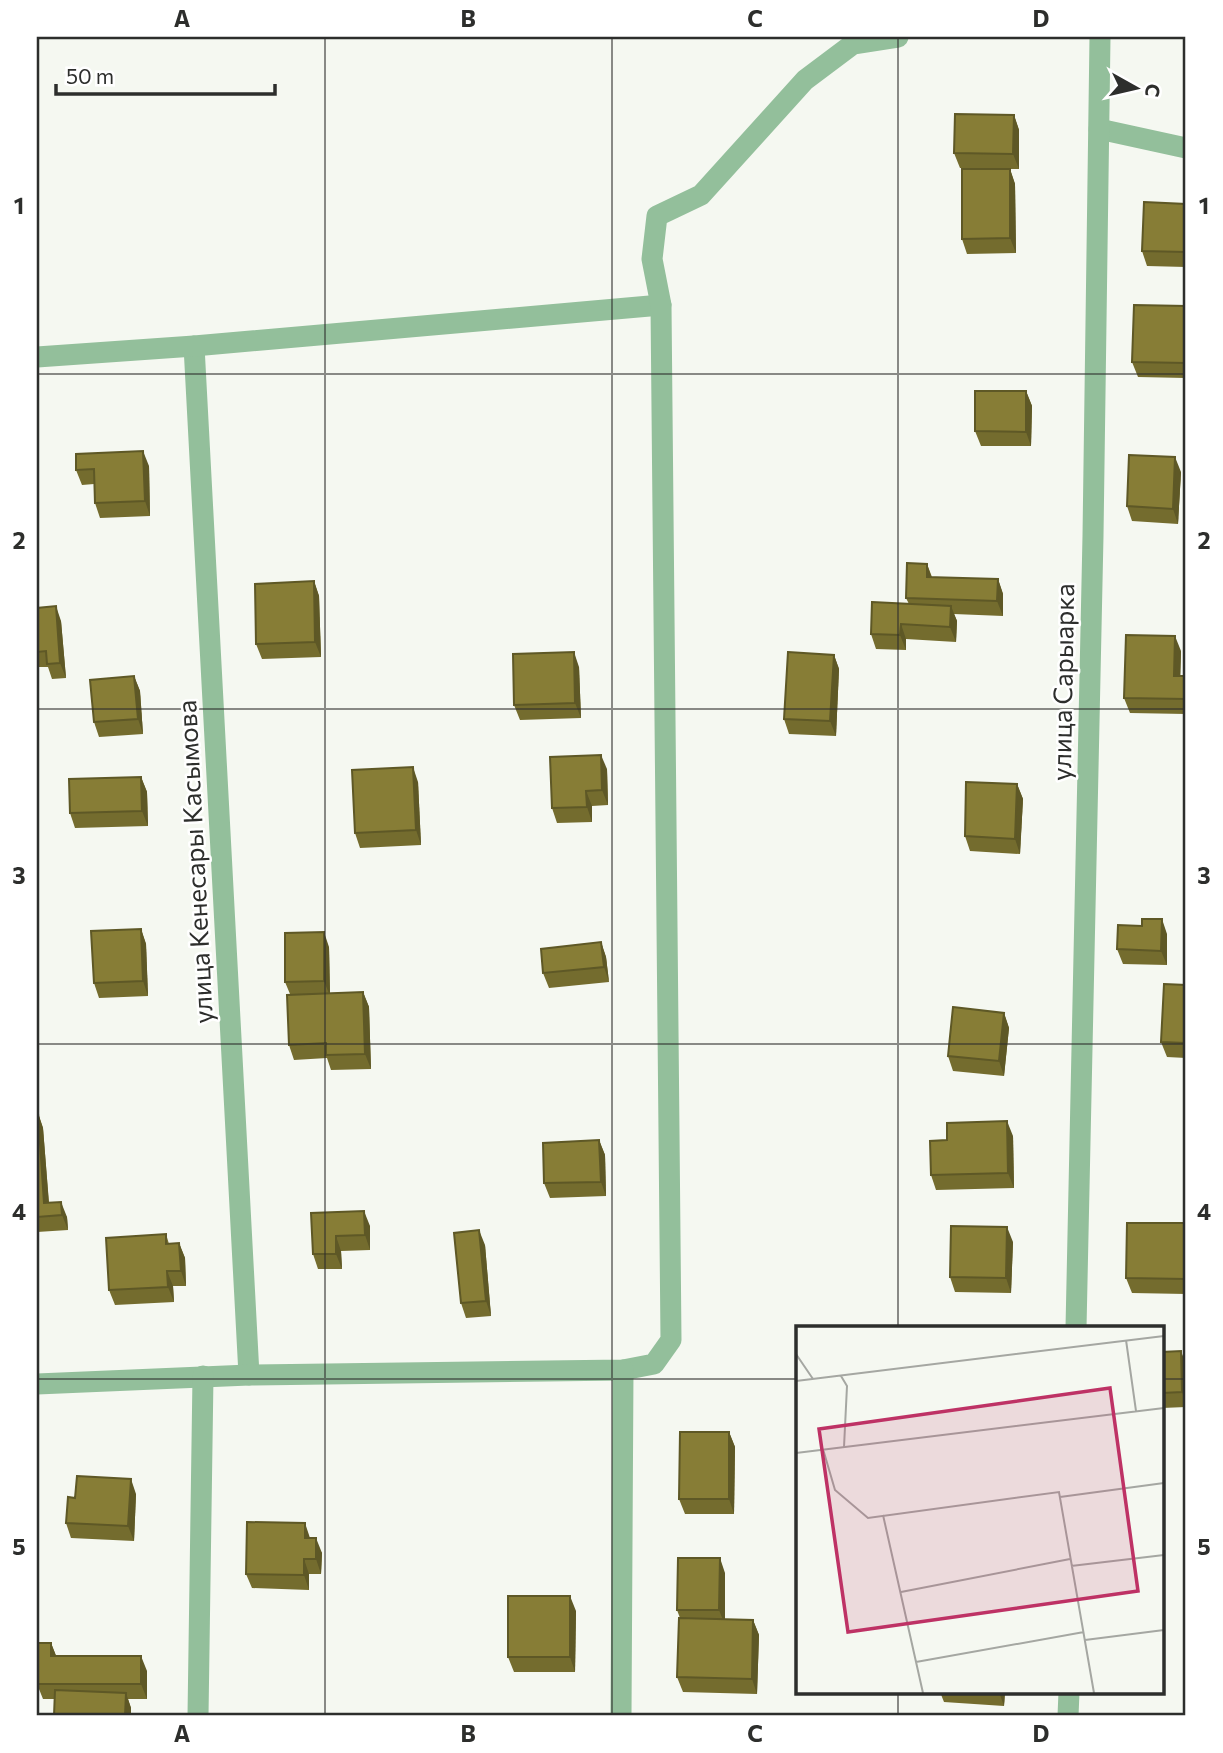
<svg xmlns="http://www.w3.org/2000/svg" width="1223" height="1753" font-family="Commissioner,sans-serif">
  <rect width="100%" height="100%" fill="#f5f8f1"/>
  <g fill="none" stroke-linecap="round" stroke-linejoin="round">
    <g stroke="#93bf9b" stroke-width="21">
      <polyline points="1099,129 1186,148"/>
      <polyline points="194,346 249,1375"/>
      <polyline points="37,357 194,346 661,305"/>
      <polyline points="1076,1328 1093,536 1100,37"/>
      <polyline points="37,1384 249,1375 623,1370 654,1364 671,1340 661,305 652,259 657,216 701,195 805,80 853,44 898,37"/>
      <polyline points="198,1716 203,1376"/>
      <polyline points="621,1716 623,1370"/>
      <polyline points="1068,1716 1069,1692"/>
    </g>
  </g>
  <g fill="#746c2e">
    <polygon points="1014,115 1019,130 1019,169 1010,169 1015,184 1016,253 967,254 962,239 1000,169 960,168 954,153"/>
    <polygon points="1186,204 1186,267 1147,266 1142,251"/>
    <polygon points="1186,306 1186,378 1138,377 1132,362"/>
    <polygon points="1026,391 1032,406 1031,446 981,446 975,431"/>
    <polygon points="149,466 150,516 100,518 95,503 94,484 82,485 76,470"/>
    <polygon points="1181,472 1178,524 1132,521 1127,506"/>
    <polygon points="927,564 932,577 998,579 1003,594 1003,616 954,614 957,621 956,642 906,639 906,650 876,649 871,634 909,604 906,598"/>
    <polygon points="314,581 319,596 321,657 262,659 256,644"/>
    <polygon points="37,608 61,621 66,678 52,679 48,667 37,667"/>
    <polygon points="1181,651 1180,676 1186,676 1186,714 1130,713 1124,698"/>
    <polygon points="834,655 839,669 836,736 789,734 784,719"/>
    <polygon points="579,667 581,718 520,720 514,705"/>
    <polygon points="134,676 140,691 143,734 99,737 94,722"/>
    <polygon points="607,769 608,805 592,806 592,822 557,823 552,808"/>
    <polygon points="141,777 147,792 148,826 75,828 70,813"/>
    <polygon points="418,782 421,845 360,848 355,833"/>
    <polygon points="1017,784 1023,799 1020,854 970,851 965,836"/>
    <polygon points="141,929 146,944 148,996 99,998 94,983"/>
    <polygon points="1167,934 1167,965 1123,964 1117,949"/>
    <polygon points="601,942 606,957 609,982 549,988 543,973"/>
    <polygon points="329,947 330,993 363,992 369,1007 371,1069 331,1070 327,1058 294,1060 289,1045 290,994 285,982"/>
    <polygon points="1186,985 1186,1058 1167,1057 1161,1042"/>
    <polygon points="1004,1013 1009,1028 1004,1076 953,1071 948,1056"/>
    <polygon points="38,1113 43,1128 49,1203 67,1217 68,1230 37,1232 37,1114"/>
    <polygon points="1013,1136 1014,1188 936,1190 931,1175 947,1140"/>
    <polygon points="599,1140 605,1155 606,1196 550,1198 544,1183"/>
    <polygon points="311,1213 370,1226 370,1250 341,1251 342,1269 318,1269 313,1254"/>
    <polygon points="1186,1223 1186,1294 1132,1293 1126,1278"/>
    <polygon points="166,1234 169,1244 179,1243 185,1258 186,1286 173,1286 174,1302 115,1305 109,1290"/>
    <polygon points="1013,1242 1011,1293 955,1292 950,1277"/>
    <polygon points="485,1245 491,1316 466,1318 461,1303"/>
    <polygon points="1181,1351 1186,1366 1186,1407 1162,1408 1162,1352"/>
    <polygon points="729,1432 735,1447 734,1514 685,1514 679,1499"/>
    <polygon points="136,1494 134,1541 71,1538 66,1523 75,1498"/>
    <polygon points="310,1538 322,1553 321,1574 309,1574 309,1590 252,1588 246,1574"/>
    <polygon points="725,1573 725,1619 753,1620 759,1635 757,1694 683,1692 677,1677 680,1618 677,1610"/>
    <polygon points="576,1611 575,1672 514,1672 508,1657"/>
    <polygon points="51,1643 56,1656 147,1671 147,1699 128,1699 131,1708 131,1716 54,1716 55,1699 43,1699 37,1684"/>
    <polygon points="940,1692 1005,1692 1004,1706 944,1702"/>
  </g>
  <g fill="#5e5826">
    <polygon points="1014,115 1019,130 1019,169 1013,154"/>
    <polygon points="1010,169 1015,184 1016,253 1010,238"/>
    <polygon points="1026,391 1032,406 1031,446 1026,432"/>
    <polygon points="143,451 149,466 150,516 145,501"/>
    <polygon points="1175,457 1181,472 1178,524 1173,509"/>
    <polygon points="927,564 932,579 927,577"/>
    <polygon points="998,579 1003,594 1003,616 997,601"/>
    <polygon points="314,581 319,596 321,657 315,642"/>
    <polygon points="56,606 61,621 66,678 60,663"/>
    <polygon points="951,606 957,621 956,642 950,627"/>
    <polygon points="901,624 906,639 906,650 900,635"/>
    <polygon points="1175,636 1181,651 1180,691 1174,676"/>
    <polygon points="574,652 579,667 581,718 575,703"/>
    <polygon points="834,655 839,669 836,736 830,721"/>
    <polygon points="134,676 140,691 143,734 138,719"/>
    <polygon points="601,755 607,769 608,805 602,790"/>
    <polygon points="413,767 418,782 421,845 416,830"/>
    <polygon points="141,777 147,792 148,826 142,811"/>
    <polygon points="1017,784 1023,799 1020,854 1015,839"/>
    <polygon points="586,791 592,806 592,822 587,807"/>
    <polygon points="1162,919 1167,934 1167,965 1161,951"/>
    <polygon points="141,929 146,944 148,996 143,981"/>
    <polygon points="324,932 329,947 330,996 324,981"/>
    <polygon points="601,942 606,957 609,982 604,967"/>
    <polygon points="363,992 369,1007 371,1069 365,1054"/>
    <polygon points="1004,1013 1009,1028 1004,1076 999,1061"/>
    <polygon points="38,1113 43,1128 50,1218 44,1203"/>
    <polygon points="1007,1121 1013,1136 1014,1188 1008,1173"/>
    <polygon points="599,1140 605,1155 606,1196 601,1182"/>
    <polygon points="61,1202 67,1217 68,1230 62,1215"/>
    <polygon points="364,1211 370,1226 370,1250 365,1235"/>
    <polygon points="1007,1227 1013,1242 1011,1293 1006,1278"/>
    <polygon points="479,1230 485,1245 491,1316 486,1301"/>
    <polygon points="336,1236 341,1251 342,1269 336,1254"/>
    <polygon points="179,1243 185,1258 186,1286 181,1271"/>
    <polygon points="167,1271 173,1286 174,1302 168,1287"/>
    <polygon points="1181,1351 1186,1366 1186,1404 1182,1392"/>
    <polygon points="729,1432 735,1447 734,1514 729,1499"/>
    <polygon points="131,1479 136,1494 134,1541 128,1526"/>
    <polygon points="305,1523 310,1538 305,1538"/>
    <polygon points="1162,1527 1164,1533 1164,1556 1162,1549"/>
    <polygon points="316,1538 322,1553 321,1574 316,1559"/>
    <polygon points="720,1558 725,1573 725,1625 719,1610"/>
    <polygon points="304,1559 309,1574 309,1590 304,1575"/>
    <polygon points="570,1596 576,1611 575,1672 570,1657"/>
    <polygon points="753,1620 759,1635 757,1694 752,1679"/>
    <polygon points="1162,1640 1163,1643 1162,1665"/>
    <polygon points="51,1643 57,1658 51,1656"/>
    <polygon points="141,1656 147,1671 147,1699 141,1684"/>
    <polygon points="999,1692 1005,1692 1004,1706"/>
    <polygon points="126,1693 131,1708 131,1716 125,1716"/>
  </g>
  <g fill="#877d36" stroke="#5e5826" stroke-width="2">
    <polygon points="955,114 1014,115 1013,154 954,153"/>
    <polygon points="962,169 1010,169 1010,238 962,239"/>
    <polygon points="1144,202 1186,204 1186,252 1142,251"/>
    <polygon points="1134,305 1186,306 1186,363 1132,362"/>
    <polygon points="975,391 1026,391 1026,432 975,431"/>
    <polygon points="143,451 145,501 95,503 94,469 76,470 76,454"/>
    <polygon points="1129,455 1175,457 1173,509 1127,506"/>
    <polygon points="907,563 927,564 927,577 998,579 997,601 906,598"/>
    <polygon points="314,581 315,642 256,644 255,584"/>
    <polygon points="872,602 951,606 950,627 901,624 900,635 871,634"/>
    <polygon points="56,606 60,663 47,664 46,651 37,652 37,608"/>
    <polygon points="1126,635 1175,636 1174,676 1186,676 1186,699 1124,698"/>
    <polygon points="574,652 575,703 514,705 513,654"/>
    <polygon points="788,652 834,655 830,721 784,719"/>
    <polygon points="134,676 138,719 94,722 90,680"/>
    <polygon points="601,755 602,790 586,791 587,807 552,808 550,757"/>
    <polygon points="413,767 416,830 355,833 352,770"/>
    <polygon points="141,777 142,811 70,813 69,779"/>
    <polygon points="966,782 1017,784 1015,839 965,836"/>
    <polygon points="1142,919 1162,919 1161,951 1117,949 1118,925 1142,926"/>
    <polygon points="141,929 143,981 94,983 91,931"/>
    <polygon points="324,932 324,981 285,982 285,933"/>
    <polygon points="601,942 604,967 543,973 541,949"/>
    <polygon points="1164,984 1186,985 1186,1043 1161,1042"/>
    <polygon points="363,992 365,1054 326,1055 326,1043 289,1045 287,995"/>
    <polygon points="953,1007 1004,1013 999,1061 948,1056"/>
    <polygon points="38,1113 44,1203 61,1202 62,1215 37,1217 37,1114"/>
    <polygon points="1007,1121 1008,1173 931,1175 930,1141 947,1140 947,1123"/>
    <polygon points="599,1140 601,1182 544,1183 543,1143"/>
    <polygon points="364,1211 365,1235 336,1236 336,1254 313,1254 311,1213"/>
    <polygon points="1127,1223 1186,1223 1186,1279 1126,1278"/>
    <polygon points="951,1226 1007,1227 1006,1278 950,1277"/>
    <polygon points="479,1230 486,1301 461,1303 454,1233"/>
    <polygon points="166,1234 166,1244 179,1243 181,1271 167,1271 168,1287 109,1290 106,1238"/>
    <polygon points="1181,1351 1182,1392 1162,1393 1162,1352"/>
    <polygon points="680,1432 729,1432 729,1499 679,1499"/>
    <polygon points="77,1476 131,1479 128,1526 66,1523 68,1497 75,1498"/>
    <polygon points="247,1522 305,1523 305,1538 316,1538 316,1559 304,1559 304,1575 246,1574"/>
    <polygon points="678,1558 720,1558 719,1610 677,1610"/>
    <rect x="508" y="1596" width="62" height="61"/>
    <polygon points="679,1618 753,1620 752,1679 677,1677"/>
    <polygon points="37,1643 51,1643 51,1656 141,1656 141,1684 37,1684"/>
    <polygon points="55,1690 126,1693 125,1716 54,1716"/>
  </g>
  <path fill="none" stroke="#2d2e2c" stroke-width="2" stroke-opacity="0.55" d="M325 37V1716M612 37V1716M898 37V1328M37 374H1186M37 709H1186M37 1044H1186M37 1379H798M1162 1379H1186M898 1692V1716"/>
  <g text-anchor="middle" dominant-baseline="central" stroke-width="5" stroke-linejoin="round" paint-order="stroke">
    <g font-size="26" fill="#2d2e2c" stroke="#fff">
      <text transform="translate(1062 682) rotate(-89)">улица Сарыарка</text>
      <text transform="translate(194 862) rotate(-93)">улица Кенесары Касымова</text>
    </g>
  </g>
  <g transform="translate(796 1326)">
    <rect width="368" height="368" fill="#f5f8f1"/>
    <path fill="none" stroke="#a5a7a2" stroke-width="2" d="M330 14 340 85M0 28 17 53M45 50 51 60 48 121M0 55 368 10M27 123 39 164 72 192 263 166 298 367M0 127 368 82M264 171 368 157M87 189 127 367M275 240 368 229M105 266 274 233M289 314 368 304M120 336 288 306"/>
    <path fill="#be3265" fill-opacity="0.15" stroke="#be3265" stroke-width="3.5" d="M314 62 342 265 52 306 23 103Z"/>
    <rect width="368" height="368" fill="none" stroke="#2d2e2c" stroke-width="3.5"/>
  </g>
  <rect width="1223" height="1753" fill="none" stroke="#ffffff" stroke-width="77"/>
  <g transform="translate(1136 88) rotate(98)" stroke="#ffffff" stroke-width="5" paint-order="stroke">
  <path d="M0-5L12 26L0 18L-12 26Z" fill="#2d2e2c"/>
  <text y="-10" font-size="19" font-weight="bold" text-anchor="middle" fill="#2d2e2c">С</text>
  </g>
  <path d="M56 84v10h219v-10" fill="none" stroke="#2d2e2c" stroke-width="3.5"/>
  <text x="66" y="84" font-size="21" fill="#2d2e2c" stroke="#ffffff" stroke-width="5" paint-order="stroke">50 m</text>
  <rect x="38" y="38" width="1146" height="1676" fill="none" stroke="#2d2e2c" stroke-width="2.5"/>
  <g font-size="23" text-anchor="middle" font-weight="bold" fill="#2d2e2c">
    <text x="182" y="27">A</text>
    <text x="468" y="27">B</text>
    <text x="755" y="27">C</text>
    <text x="1041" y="27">D</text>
    <text x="19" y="214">1</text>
    <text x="1204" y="214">1</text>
    <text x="19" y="549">2</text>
    <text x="1204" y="549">2</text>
    <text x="19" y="884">3</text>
    <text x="1204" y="884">3</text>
    <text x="19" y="1220">4</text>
    <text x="1204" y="1220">4</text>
    <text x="19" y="1555">5</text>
    <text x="1204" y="1555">5</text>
    <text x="182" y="1742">A</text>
    <text x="468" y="1742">B</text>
    <text x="755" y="1742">C</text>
    <text x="1041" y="1742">D</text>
  </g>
</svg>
